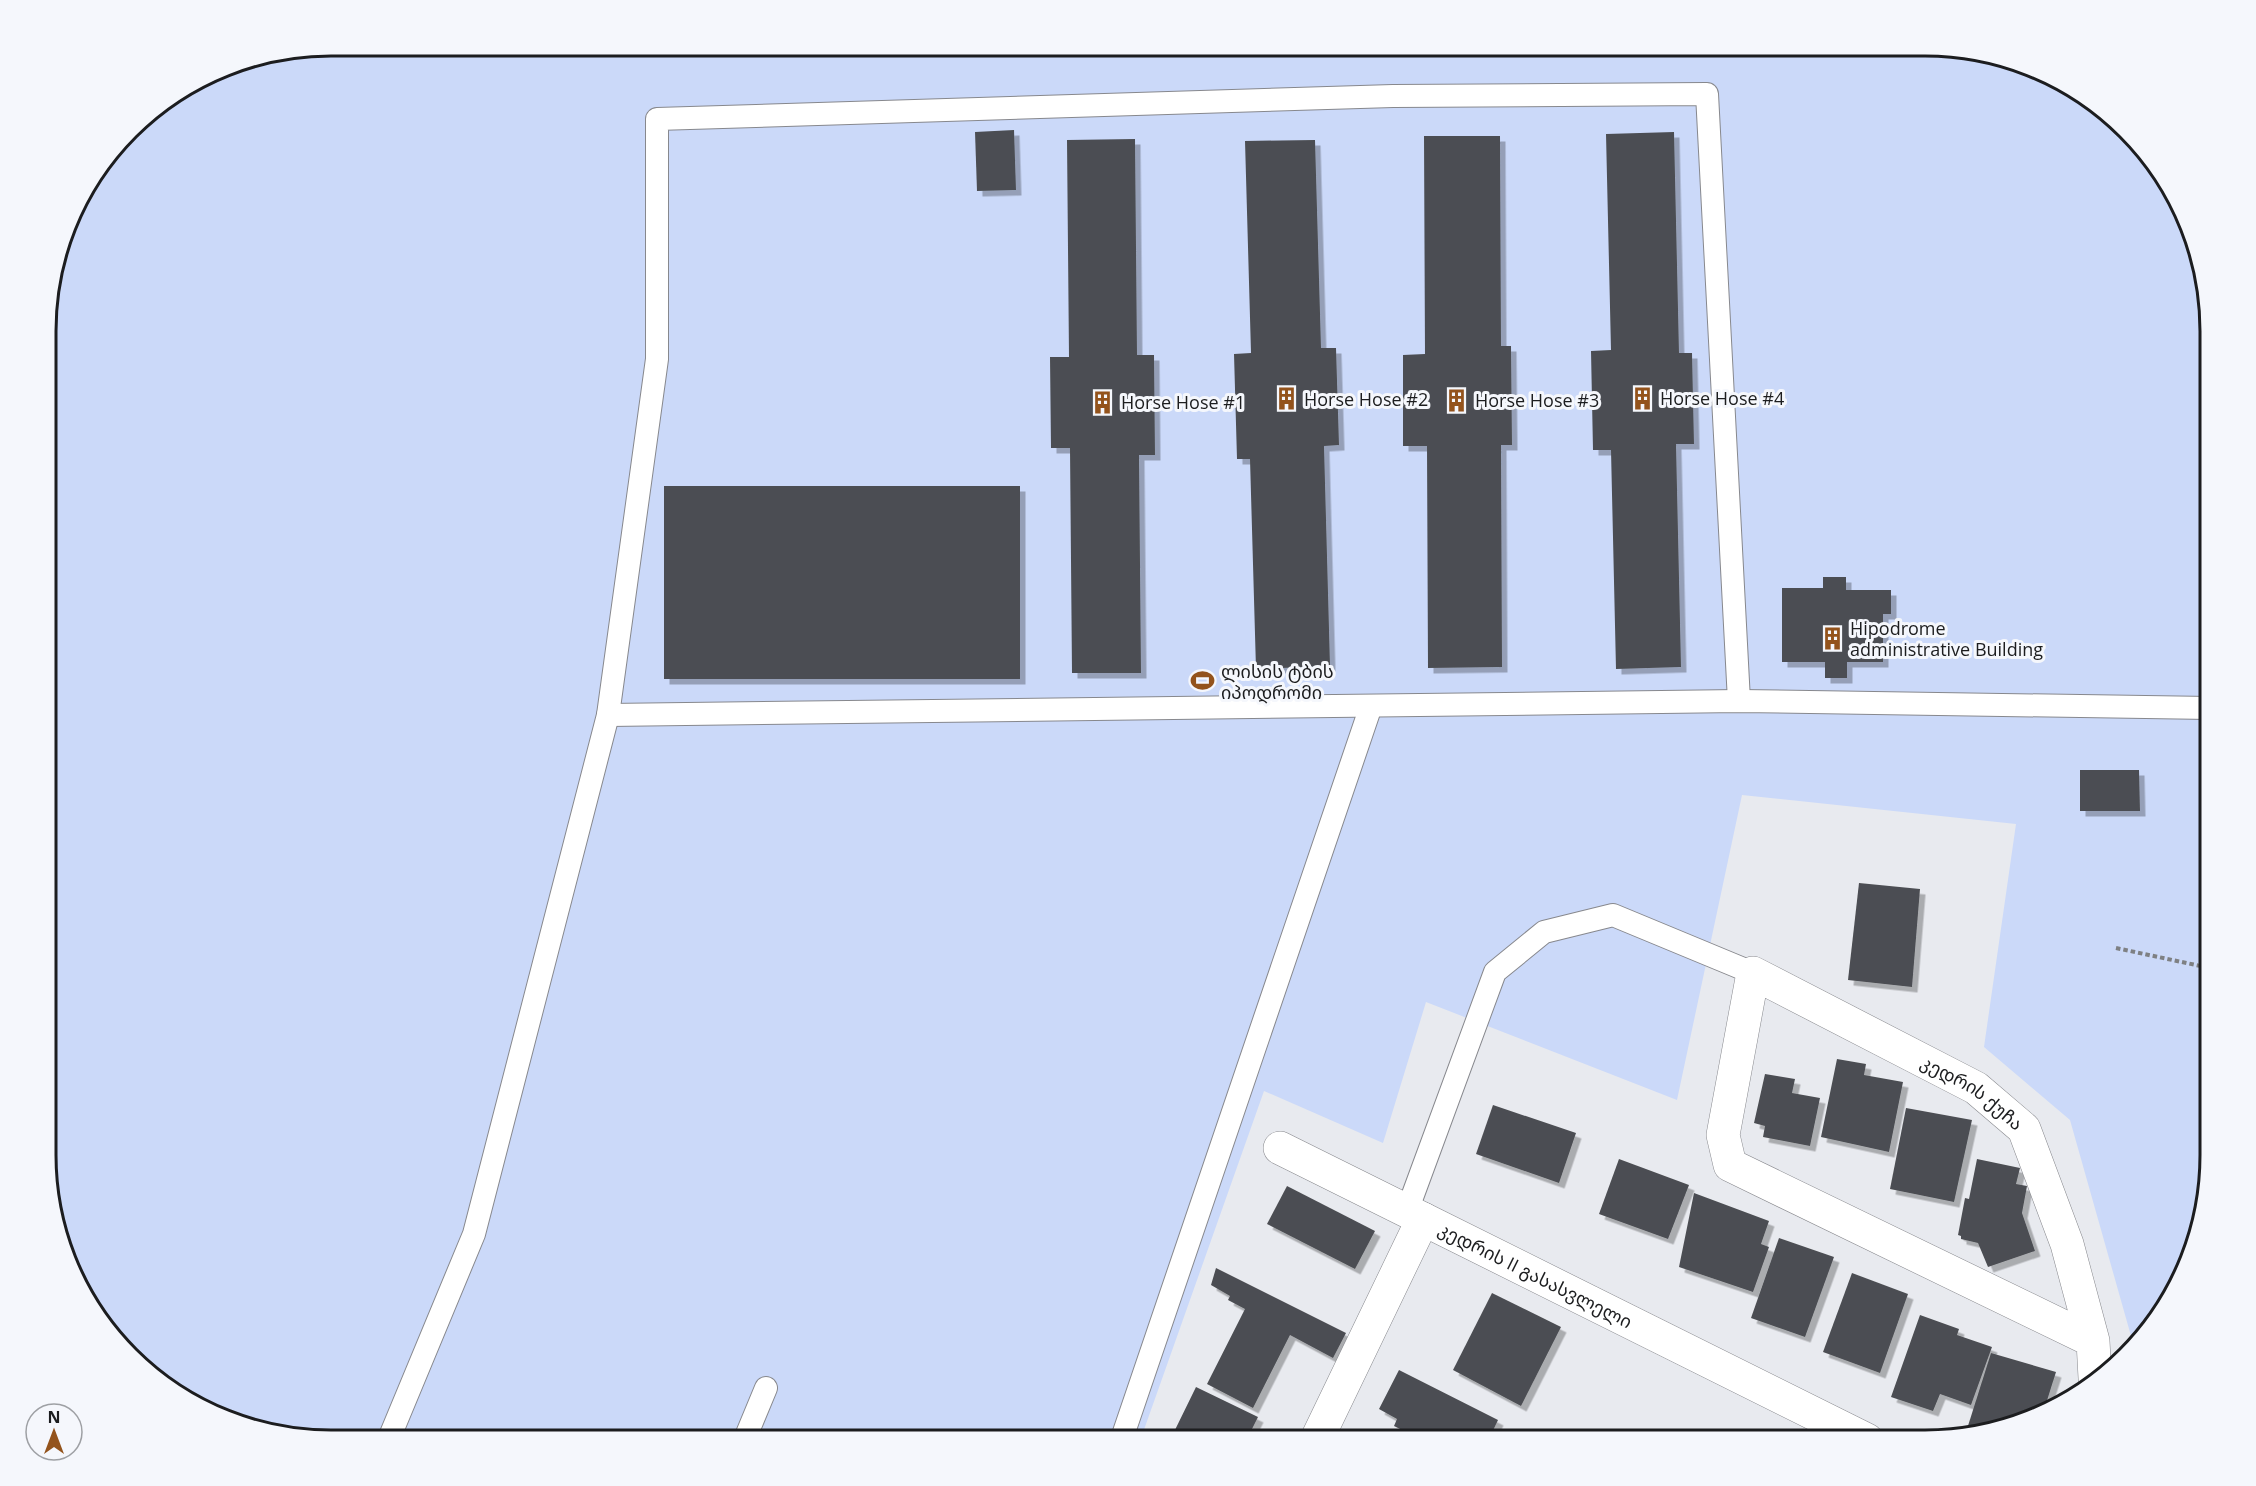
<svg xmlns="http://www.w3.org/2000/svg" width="2256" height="1486" font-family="'Open Sans','Noto Sans Georgian',sans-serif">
  <defs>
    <filter id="shadow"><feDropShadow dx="5.5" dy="5.5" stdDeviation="0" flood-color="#0004"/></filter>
  </defs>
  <rect width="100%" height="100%" fill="#e8eaef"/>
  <polygon fill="#cbd9f9" points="331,45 1926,45 2017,60 2084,93 2173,188 2210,312 2210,1174 2196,1248 2163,1314 2133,1343 2070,1120 1984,1047 2016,824 1742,795 1677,1100 1426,1002 1383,1143 1264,1091 1140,1441 330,1441 239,1426 172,1393 83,1299 47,1192 47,294 75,204 142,116 222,67"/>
  <g fill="#4c4e52" filter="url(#shadow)">
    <polygon points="1014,130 1016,190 977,191 975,132"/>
    <polygon points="1674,132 1679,353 1692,353 1694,444 1676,444 1681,667 1616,669 1611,450 1593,450 1591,351 1611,350 1606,134"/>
    <polygon points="1424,136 1500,136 1501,346 1511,346 1512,445 1501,445 1502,667 1428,668 1427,446 1403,446 1403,355 1425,354"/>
    <polygon points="1135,139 1137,355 1154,355 1155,455 1139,455 1141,673 1072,673 1070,448 1051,448 1050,357 1069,357 1067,140"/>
    <polygon points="1315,140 1321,348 1336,348 1339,445 1324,446 1330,666 1256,669 1250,459 1237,459 1234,354 1251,353 1245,141"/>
    <rect x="664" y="486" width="356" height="193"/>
    <polygon points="1823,577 1846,577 1846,590 1891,590 1891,614 1883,614 1883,662 1847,662 1847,678 1825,678 1825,662 1782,662 1782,588 1823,588"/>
    <polygon points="2080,770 2139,770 2140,811 2080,811"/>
    <polygon points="1859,883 1920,889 1912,987 1848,980"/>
    <polygon points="1837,1059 1866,1064 1864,1075 1903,1082 1889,1152 1821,1137"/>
    <polygon points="1765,1074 1795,1079 1792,1093 1820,1098 1810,1146 1763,1137 1765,1126 1754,1123"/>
    <polygon points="1493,1105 1576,1133 1559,1183 1476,1154"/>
    <polygon points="1906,1108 1972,1120 1954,1202 1890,1189"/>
    <polygon points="1619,1159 1689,1185 1668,1239 1599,1214"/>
    <polygon points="1977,1159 2020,1168 2016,1184 2027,1186 2022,1213 2035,1251 1988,1267 1978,1243 1961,1239 1961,1236 1958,1235 1965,1198 1969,1199"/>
    <polygon points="1287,1186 1375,1231 1355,1269 1267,1224"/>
    <polygon points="1694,1193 1769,1221 1761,1244 1769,1247 1753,1292 1679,1267"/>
    <polygon points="1779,1238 1834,1257 1805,1337 1751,1318"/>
    <polygon points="1216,1268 1346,1333 1333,1358 1290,1335 1253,1408 1207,1384 1245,1309 1228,1300 1230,1296 1211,1285"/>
    <polygon points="1852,1273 1908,1294 1880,1373 1823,1352"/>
    <polygon points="1492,1293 1561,1327 1521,1406 1453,1370"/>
    <polygon points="1920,1315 1959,1329 1957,1335 1992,1347 1971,1405 1940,1394 1933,1411 1891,1397"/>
    <polygon points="1991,1353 2056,1372 2044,1410 1974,1431 1967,1429"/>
    <polygon points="1399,1370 1498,1420 1488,1441 1407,1440 1410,1434 1394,1426 1397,1419 1379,1409"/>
    <polygon points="1196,1387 1258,1417 1246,1441 1175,1441 1177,1436 1173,1434"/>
  </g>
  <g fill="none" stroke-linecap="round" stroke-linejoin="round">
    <defs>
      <g id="service">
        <polyline points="608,715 1739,701 2210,708"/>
        <polyline points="1407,1211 1495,972 1544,932 1613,915 1753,973"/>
        <polyline points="388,1441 474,1234 608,715 657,359 657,119 1393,96 1707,94 1739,701"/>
        <polyline points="744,1441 766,1388"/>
        <polyline points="1121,1441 1371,706"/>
      </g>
      <g id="minor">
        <polyline points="1280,1148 1423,1219"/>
        <path id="s1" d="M2093 1341 1730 1165 1723 1135 1753 973 1976 1088 2024 1129 2067 1244 2093 1341 2095 1378"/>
        <path id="s2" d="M1316 1441 1423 1219 1867 1440"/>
      </g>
    </defs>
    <use href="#service" stroke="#87888d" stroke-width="24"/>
    <use href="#minor" stroke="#87888d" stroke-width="34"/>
    <polyline stroke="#7e8083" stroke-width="4" stroke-dasharray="4.5 3" stroke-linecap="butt" points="2116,948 2210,968"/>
    <use href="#service" stroke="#fff" stroke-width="22"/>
    <use href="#minor" stroke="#fff" stroke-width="33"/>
  </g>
  <defs>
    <symbol id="building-bare" viewBox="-9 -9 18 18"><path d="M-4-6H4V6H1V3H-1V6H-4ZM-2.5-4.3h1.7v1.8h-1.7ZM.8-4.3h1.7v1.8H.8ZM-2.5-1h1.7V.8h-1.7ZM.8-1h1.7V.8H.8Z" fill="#93531c" stroke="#f5f7fc" stroke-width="2.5" paint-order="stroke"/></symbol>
    <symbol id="stadium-bare" viewBox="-9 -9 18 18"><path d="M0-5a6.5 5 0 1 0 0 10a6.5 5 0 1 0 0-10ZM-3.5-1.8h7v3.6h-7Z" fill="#93531c" stroke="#f5f7fc" stroke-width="2.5" paint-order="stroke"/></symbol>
  </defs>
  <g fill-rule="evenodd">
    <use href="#building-bare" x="1626" y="382" width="33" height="33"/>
    <use href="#building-bare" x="1270" y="382" width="33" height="33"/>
    <use href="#building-bare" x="1440" y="384" width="33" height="33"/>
    <use href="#building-bare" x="1086" y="386" width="33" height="33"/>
    <use href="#building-bare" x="1816" y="622" width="33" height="33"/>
    <use href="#stadium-bare" x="1186" y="664" width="33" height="33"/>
  </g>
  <g text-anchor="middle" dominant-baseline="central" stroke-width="6" stroke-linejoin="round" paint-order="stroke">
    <g font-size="18" fill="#1c1d1f" stroke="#f5f7fc" text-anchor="start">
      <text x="1660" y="398">Horse Hose #4</text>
      <text x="1304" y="399">Horse Hose #2</text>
      <text x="1475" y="400">Horse Hose #3</text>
      <text x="1121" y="402">Horse Hose #1</text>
      <text x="1850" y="628">Hipodrome<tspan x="1850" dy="21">administrative Building</tspan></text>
      <text x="1221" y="671">ლისის ტბის<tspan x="1221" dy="21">იპოდრომი</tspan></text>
    </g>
    <g font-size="18" fill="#1c1d1f" stroke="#f5f7fc">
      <text stroke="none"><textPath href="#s1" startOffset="849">კედრის ქუჩა</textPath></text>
      <text stroke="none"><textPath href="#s2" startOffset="372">კედრის II გასასვლელი</textPath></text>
    </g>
  </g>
  <path d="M0 0H2256V1486H0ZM331 56H1925A275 275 0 0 1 2200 331V1155A275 275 0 0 1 1925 1430H331A275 275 0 0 1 56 1155V331A275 275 0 0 1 331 56Z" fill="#f5f7fc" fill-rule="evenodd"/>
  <path fill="none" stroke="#1c1d1f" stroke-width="3" d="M331 56H1925A275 275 0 0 1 2200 331V1155A275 275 0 0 1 1925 1430H331A275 275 0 0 1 56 1155V331A275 275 0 0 1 331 56Z"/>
  <g transform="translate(54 1432)"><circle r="28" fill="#f5f7fc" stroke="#9ea0a4" stroke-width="1.5"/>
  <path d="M0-4.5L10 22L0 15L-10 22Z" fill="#93531c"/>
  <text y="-9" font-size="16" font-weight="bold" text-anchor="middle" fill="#1c1d1f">N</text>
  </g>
</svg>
